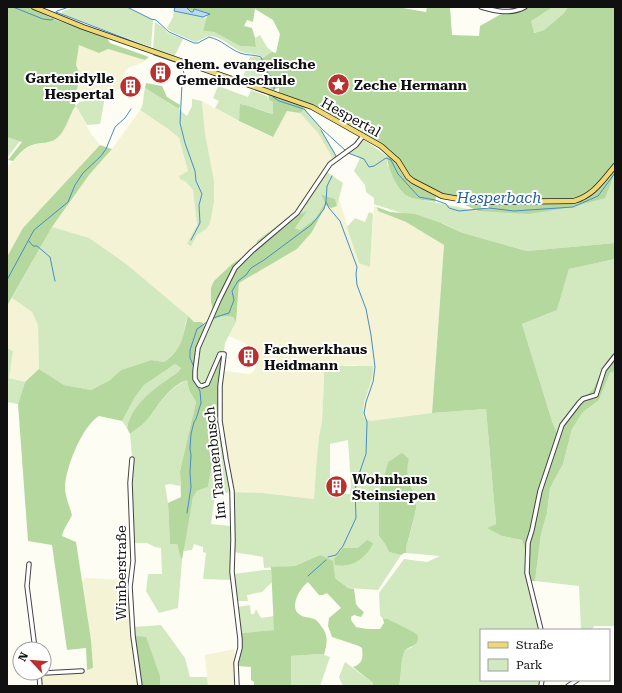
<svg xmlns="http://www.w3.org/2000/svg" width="622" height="693" font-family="'Roboto Serif',serif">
  <rect width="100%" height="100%" fill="#fefdf4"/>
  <g fill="#f4f3d5">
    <polygon points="79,44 99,53 108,49 145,60 142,63 128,68 125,71 123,85 120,89 104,96 87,97 72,100 75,96 80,75 76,65"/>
    <polygon points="202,101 230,117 272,137 287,111 300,113 318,133 333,159 329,163 301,205 256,246 211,302 213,310 206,329 194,322 125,263 89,239 52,227 89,175 112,149 140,110 171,130 179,138 188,171 180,176 193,190 197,225 188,244 191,245 197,235 205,229 205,134"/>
    <polygon points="76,106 91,134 100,145 23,228 7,257 7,167 23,151 31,145 50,142 64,129 74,108"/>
    <polygon points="339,199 359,262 370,267 374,206 377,207 378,211 406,222 444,245 432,413 370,421 364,418 363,412 365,402 356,365 339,366 321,363 324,366 324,381 322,422 319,436 316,468 314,499 262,493 231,492 222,420 223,371 250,374 254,371 257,365 257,349 229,336 236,322 239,283 297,249 312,232 326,205 337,206"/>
    <polygon points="12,298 32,312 38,325 39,369 25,382 9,378 13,351 7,348 7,306"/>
    <polygon points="85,578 128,580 139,686 43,686 41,674 87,670 91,640 81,582"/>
    <polygon points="234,649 235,657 236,659 237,686 208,686 205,655"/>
  </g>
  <g fill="#d2e8bf" fill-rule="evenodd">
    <polygon points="74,7 124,7 131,9 153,20 151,47 61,14 63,11"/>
    <polygon points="553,7 568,7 563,14 544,30 533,33 530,21"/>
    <path d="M174 11 207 18 203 31 214 32 240 46 256 47 255 38 260 35 267 47 273 52 263 58C256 52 249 55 242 52 232 48 221 36 210 36 205 36 200 41 195 42L170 31 167 28 173 17Z"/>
    <polygon points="155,22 164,28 168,33 183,39 174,57 153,49"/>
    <polygon points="256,56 260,58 262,70 270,82 271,90 242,80 250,57"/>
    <path d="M218 86 248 97 251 90 267 96 269 100 273 102V114C262 111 252 106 241 104L239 121 215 108 219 101 213 98Z"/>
    <path d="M145 88 179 109 187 116 192 106V99L202 101 205 134 214 181V202L210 223 206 229 197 235 191 246 187 244 197 225 193 190 186 182 180 179 179 176 188 171 179 138 170 130 140 110C144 105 143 95 145 88Z"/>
    <polygon points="105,97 100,124 87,125 76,106 79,102"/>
    <polygon points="303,106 307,108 306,110 321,128 322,131 338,158 333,159 318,133 300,113 303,111"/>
    <polygon points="7,137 20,141 7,158"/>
    <polygon points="364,140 387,156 387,164 408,197 478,211 572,207 580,205 612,181 615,173 615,243 527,251 463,233 442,223 441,225 376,205 374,204 374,198 366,192 365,185 354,171 360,158 349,153"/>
    <polygon points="327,172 343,183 337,206 335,199 322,194 325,203 315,219 300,230 295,228 306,212 299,214"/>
    <polygon points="369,212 373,214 370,267 359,263 347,227 355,218 365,222"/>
    <path d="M52 227 89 238 125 263 188 316C184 324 185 332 182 341 179 350 171 356 164 362L151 360 121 370 110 380 91 390 64 385 39 369 38 325 32 312 12 298Z"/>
    <polygon points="615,259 615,352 607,360 593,389 567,415 557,433 552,421 522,324 557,310 569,269"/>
    <path d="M226 315 233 317 236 322 225 343 224 351 220 353 206 383 202 385C188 375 201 335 209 323 213 318 220 317 226 315Z"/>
    <polygon points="7,348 13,351 9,378 25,382 18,404 7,402"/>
    <path d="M320 362 339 366H373C374 384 360 400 364 418L370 421 432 413 486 409 496 524 488 528 502 536 522 540 525 551V564L530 581 542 630H481V680H544V685L551 686H399C402 674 400 661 405 650L412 647 417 634 400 627 391 620 383 619 380 615 379 593 404 559 427 562 440 556 406 553V548C408 540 417 511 416 505 414 485 402 483 409 459L402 454 388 462 379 494V536L385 544 389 552 401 555 378 590 348 588 335 578 320 555 295 566 264 568 263 557 233 552 232 580 203 579 206 553 203 552V547L194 544 192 550 184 551V543L193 497 197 491 208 487 219 423 232 492 262 493 314 499 316 468 319 436 322 422 324 381V366ZM348 440 351 485 350 494H333L330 477V444ZM231 492V526L211 524 215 495Z"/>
    <path d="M175 364 181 368 178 372C158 386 132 402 127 428L122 421 135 397 144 385Z"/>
    <polygon points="615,371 615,626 594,626 592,630 581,630 579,586 535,581 541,534 547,513 550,488 563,464 572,429 583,412 599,400 610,373"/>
    <path d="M187 380 189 390 196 402 180 471V486L170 484 165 485 168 503 170 543 177 544 180 556 182 560 178 608 159 613 146 591 148 574H162L161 548 155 547 147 543H134L131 484 132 457 130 434C136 429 143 425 147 420 161 403 166 390 187 380Z"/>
    <polygon points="264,570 271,570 272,582 262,592 247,595 248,601 238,601 234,574"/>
    <polygon points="249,605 250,606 251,614 254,614 256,609 261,618 274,616 274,630 241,633 238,607"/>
    <polygon points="161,625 185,658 190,677 207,677 208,686 160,686 160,676 134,636 133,627"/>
    <polygon points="321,654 330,657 320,686 291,686 291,656"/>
    <polygon points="345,662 373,683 373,686 343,686 339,677"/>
  </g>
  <g fill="#b5d89f">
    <path d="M7 7H29L56 20 106 37 110 43 149 57 145 60 108 49 99 53 79 45 76 65 80 75 77 89 73 100 76 106 74 108C69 117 65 132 57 138 50 144 41 142 32 145 25 147 18 155 13 161L8 160 22 142 7 137Z"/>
    <polygon points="186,7 397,7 426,12 427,7 450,7 452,35 479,36 480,26 501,14 513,13 529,7 553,7 531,21 534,33 544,30 563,14 568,7 615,7 615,173 605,198 572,207 529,214 478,211 423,185 413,178 407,173 396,156 389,149 327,112 311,104 279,94 279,88 271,90 270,82 262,70 260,58 263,58 272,52 276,53 280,34 273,20 255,9 253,22 247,20 244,26 252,28 255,38 256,47 240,46 214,32 203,31 207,16 209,14 194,9 194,13 190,12"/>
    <polygon points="146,83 162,86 167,97 180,105 179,109 145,88"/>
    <path d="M268 93 303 106V111L300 113 287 111 273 137 239 121 240 104C252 106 262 111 273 114V102L269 100Z"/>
    <polygon points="100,145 112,149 89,175 52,227 7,306 7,257 23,228"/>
    <path d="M387 156C396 158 398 168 403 175 411 185 425 190 436 196L435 202C427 200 417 200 409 197 398 192 387 167 387 156Z"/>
    <path d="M321 194 335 199 337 206 331 208 326 205 312 232 297 249 239 283 236 322 233 317C222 314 212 318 206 329L213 310 211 302V288L214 281 232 264 248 254 256 246 257 241 285 220 307 211 295 228 300 230 315 219 325 203Z"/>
    <polygon points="377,207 390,212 415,214 441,223 463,233 527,251 615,243 615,259 569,269 557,310 522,324 552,421 557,433 567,415 593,389 607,360 615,352 615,371 610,373 599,400 583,412 572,429 563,464 550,488 547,513 541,534 535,581 530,581 525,564 525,551 522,540 502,536 487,528 496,524 486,409 432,413 444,245 406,222 378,211"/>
    <path d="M188 316 194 322H202L206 328 201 337 194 370 198 386 204 387 219 357 222 358 219 423 208 487 197 491 193 497 182 560 180 556 177 544H170L168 503 181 497 180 471 196 402 189 390 187 380C168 387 159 405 147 420 143 425 136 429 130 434L127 428C132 402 158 386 178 372L181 368 175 364 144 385 135 397 122 421 99 416C82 426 65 469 65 488 65 495 70 508 72 515 69 522 63 529 62 536L76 542 91 640 93 668 87 670 86 648 67 650 52 545 28 541 18 404 25 382 39 369 64 385 91 390 110 380 121 370 151 360 164 362C184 348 182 337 188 316Z"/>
    <path d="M402 453 409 459C403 482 414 486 416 505 417 510 408 540 406 548V553H404L401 555 389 552 385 544 379 536V494L388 462Z"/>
    <path d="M367 540 373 543C370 552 358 564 347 565 343 566 339 565 335 565L334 559 343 548H358Z"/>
    <path d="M320 555 333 561 335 578 348 588 354 589 356 604 359 608 364 612 361 617 354 615 351 617V620L356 627 367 629H380L384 623 383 619H388L417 634C421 645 412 645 405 650 400 661 402 673 399 686H373V683L353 667C363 663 363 658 362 648L359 646 332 637 328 626 329 618 341 608 327 593 323 595H319L308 582C300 588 289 607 299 614 303 618 310 617 314 619 317 620 319 623 321 626 329 635 327 644 324 655L321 654 291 656V686H254V682L251 680V667L237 666 241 633 274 630 271 567 295 566Z"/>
    <polygon points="134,636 146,637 160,676 160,686 141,686 139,662"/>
  </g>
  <polygon fill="#bcdbf3" stroke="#478cc6" points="175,7 186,7 191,12 193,12 194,9 210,14 203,17 174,11"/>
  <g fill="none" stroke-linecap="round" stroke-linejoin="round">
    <g stroke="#478cc6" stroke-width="1">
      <polyline points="13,7 43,19 51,20 53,19"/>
      <path d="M127 7 151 19 156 20 169 32 194 43H198L209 37C222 40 228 48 240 53 247 56 254 54 261 57 263 61 264 66 266 70 272 79 275 78 274 90"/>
      <polyline points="56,12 150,48"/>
      <polyline points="56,13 57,11 69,7"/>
      <polyline points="154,49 155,50"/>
      <polyline points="154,55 184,65"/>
      <polyline points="183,69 184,74 182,84 180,123 185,143 195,171 196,181 202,194 199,205 200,223 191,240"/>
      <polyline points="273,97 279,101 304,109 321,128 346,151"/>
      <polyline points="321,130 336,156 335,158"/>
      <polyline points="348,153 364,159 369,167 374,166 386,158 391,160 398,174 419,197 435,200 446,204 449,208 459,211 489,208 514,211 573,207 598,196 615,173"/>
      <polyline points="326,202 329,208 340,221 357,267 356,274 357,285 366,309 371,335 375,367 373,382 366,402 364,413 367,422 366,454 358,477 355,489 356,518 343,546 336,555 328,557"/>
      <polyline points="29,241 33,246 37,246 50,257 55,281"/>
      <polyline points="7,280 34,230 68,202 75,185 83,173 101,156 106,149 115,127 125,118 131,109"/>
      <polyline points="213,318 229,313 234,300 232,291 238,281 246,275 251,268 264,260 311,225 317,218 324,209 326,202 327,186 332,176"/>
      <polyline points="194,367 190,358 190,350 197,329 207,322"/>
      <polyline points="187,513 191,487 190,472 191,455 190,449 191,434 194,422 196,419 201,403 200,391 197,385"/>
      <polyline points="308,576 326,560"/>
    </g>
    <defs>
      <g id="minor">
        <path d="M481 7C495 11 510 15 525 7"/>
        <polyline points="132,459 130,483 133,561 130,587 133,636 140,686"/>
        <polyline points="29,564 27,586 35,649"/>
        <polyline points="541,630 527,573 528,543 532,530 540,491 562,425 579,403 583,399 596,395 604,370 615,356"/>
        <polyline points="39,673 40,686"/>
        <polyline points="44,673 82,671"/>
        <polyline points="237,686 236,663 240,648 240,639 232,572 233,540 232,491 226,459 220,421 220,386 224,355 224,354 220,354 207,384 202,386 199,385 195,379 195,371 198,348 219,300 235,268 252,251 297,213 330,164 356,145 363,136"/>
        <polyline points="541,686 542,680"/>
        <polyline points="568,686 577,680"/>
      </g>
      <path id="major" d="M34 7 83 27 312 107 381 146 398 161 408 177 413 181 442 196 476 202 574 201C594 195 602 181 615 166"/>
    </defs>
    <use href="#minor" stroke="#434343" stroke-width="5.5"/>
    <use href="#major" stroke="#212121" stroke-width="6"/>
    <use href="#minor" stroke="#fff" stroke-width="3.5"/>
    <use href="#major" stroke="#f0d972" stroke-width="4.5"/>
  </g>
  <defs>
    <symbol id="building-disc" viewBox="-11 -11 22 22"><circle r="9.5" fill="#ba302f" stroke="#fff"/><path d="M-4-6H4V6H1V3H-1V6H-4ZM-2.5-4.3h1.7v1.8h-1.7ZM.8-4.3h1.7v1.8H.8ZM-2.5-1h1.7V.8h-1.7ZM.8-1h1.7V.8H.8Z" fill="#fff"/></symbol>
    <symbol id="sight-disc" viewBox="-11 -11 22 22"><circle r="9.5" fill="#ba302f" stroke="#fff"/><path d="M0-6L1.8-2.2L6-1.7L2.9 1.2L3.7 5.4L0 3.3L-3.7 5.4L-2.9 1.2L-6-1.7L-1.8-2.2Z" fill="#fff"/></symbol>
  </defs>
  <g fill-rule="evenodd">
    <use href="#building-disc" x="148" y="60" width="25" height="25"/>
    <use href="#sight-disc" x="326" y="72" width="25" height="25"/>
    <use href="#building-disc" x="118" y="74" width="25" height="25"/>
    <use href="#building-disc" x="236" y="344" width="25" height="25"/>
    <use href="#building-disc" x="324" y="474" width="25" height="25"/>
  </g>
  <g text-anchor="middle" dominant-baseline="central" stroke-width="4" stroke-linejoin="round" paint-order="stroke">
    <g font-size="14" font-weight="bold" fill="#101010" stroke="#fff" text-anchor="start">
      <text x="176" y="64">ehem. evangelische<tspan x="176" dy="16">Gemeindeschule</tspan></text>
      <text x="114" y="78" text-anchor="end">Gartenidylle<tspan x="114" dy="16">Hespertal</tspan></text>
      <text x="354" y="85">Zeche Hermann</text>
      <text x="264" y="349">Fachwerkhaus<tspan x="264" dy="16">Heidmann</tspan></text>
      <text x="352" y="479">Wohnhaus<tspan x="352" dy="16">Steinsiepen</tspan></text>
    </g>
    <g font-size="14" fill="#101010" stroke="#fff">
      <text transform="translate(351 117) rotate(29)">Hespertal</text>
      <text transform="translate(215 463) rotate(-96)">Im Tannenbusch</text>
      <text transform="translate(121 573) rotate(-90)">Wimberstraße</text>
    </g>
    <g font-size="15" font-style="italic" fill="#1f5f9c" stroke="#fff">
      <text x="499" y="198">Hesperbach</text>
    </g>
  </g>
  <rect width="622" height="693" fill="none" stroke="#101010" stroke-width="16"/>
  <rect x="480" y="629" width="130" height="52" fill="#ffffff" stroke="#9f9f9f"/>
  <rect x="488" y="642" width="20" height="6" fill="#f0d972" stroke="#9f9f9f"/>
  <text x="516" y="649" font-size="12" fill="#101010">Straße</text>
  <rect x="488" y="659" width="20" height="12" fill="#d2e8bf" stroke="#9f9f9f"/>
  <text x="516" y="669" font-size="12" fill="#101010">Park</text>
  <g transform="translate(32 661) rotate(296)"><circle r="19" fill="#ffffff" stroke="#9f9f9f"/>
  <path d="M0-3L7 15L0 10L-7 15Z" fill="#ba302f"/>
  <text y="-6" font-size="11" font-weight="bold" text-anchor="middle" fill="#101010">N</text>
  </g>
</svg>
